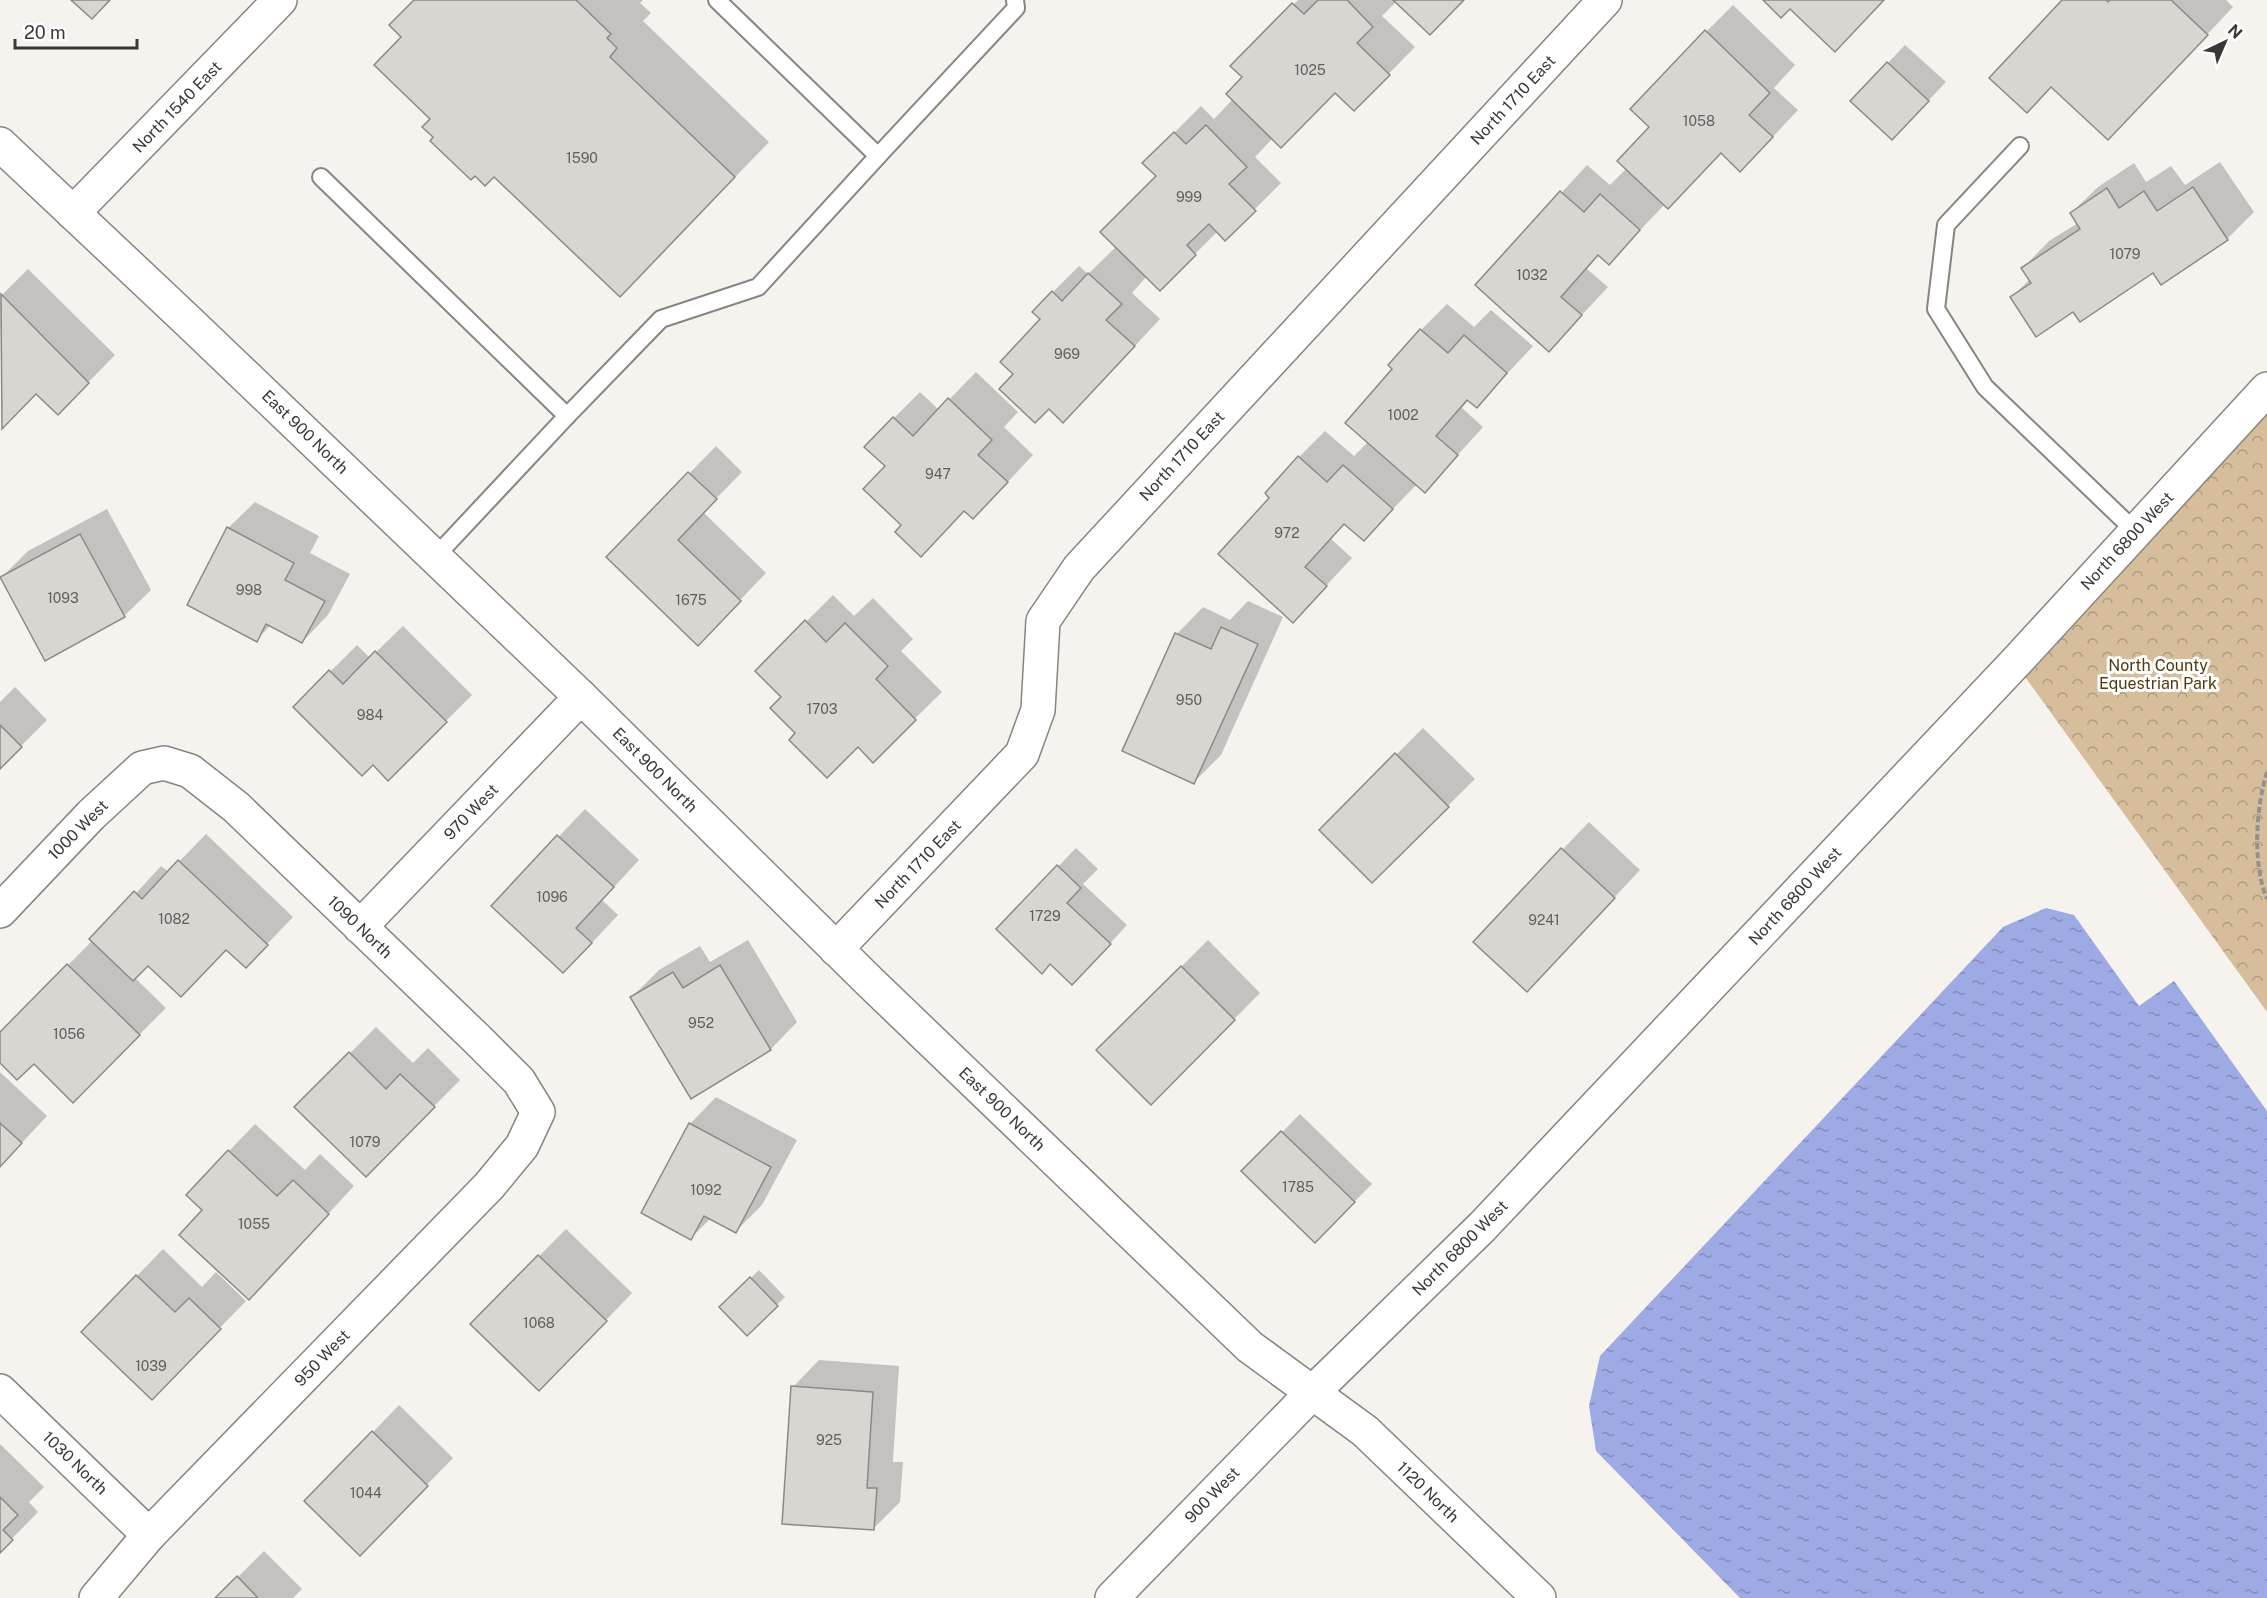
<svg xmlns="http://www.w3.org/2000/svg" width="2267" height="1598" font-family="'Public Sans',sans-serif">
  <defs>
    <pattern id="park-crowns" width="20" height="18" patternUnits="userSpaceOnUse" patternTransform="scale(1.5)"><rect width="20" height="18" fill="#d6be9c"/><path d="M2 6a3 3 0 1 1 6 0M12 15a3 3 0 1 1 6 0" fill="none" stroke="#af9b80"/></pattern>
    <pattern id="water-ripples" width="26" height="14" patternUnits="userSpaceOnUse" patternTransform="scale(1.5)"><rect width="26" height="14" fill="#9eaae3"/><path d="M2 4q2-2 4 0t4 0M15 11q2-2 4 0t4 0" fill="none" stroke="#828bb9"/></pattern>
  </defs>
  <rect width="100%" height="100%" fill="#f6f2ee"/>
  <polygon fill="url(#park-crowns)" points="2267,408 2267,1012 2015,663"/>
  <polygon fill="url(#water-ripples)" points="2046,908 2074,915 2139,1006 2174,981 2267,1111 2267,1598 1740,1598 1596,1451 1589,1406 1600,1356 2003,927"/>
  <g fill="#0003">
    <polygon points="416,0 643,0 640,3 651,13 643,21 769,142 654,261 494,175 432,119 403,37"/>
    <polygon points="1298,0 1463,0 1397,1 1382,16 1415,47 1354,109 1335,91 1273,138 1255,157 1281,183 1225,239 1218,231 1160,289 1147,276 1132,293 1160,319 1090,394 1015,374 1053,292 1079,266 1088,274 1117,246 1158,176 1144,163 1201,106 1214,119 1233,99 1244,77 1233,66"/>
    <polygon points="2064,0 2226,0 2233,7 2135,111 2052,86"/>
    <polygon points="1733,5 1795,65 1774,88 1798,110 1767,143 1722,152 1665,204 1609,263 1600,254 1587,269 1608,287 1549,350 1477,285 1587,165 1610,185 1627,168 1706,32"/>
    <polygon points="1905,45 1946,82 1910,120 1888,63"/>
    <polygon points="2220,162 2254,212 2227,239 2073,310 2012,297 2030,279 2023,268 2049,241 2078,223 2071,213 2098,187 2134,163 2146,182 2171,166 2185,185"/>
    <polygon points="28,269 115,355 58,413 37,392 2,427 0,297"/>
    <polygon points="1447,304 1474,327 1491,310 1533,346 1477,406 1469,399 1462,408 1483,427 1425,491 1417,484 1364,539 1345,523 1331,539 1352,558 1293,621 1271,498 1299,457 1325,431 1354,456 1368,442 1394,369 1421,330"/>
    <polygon points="976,372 1018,412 1004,427 1033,455 1000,490 965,510 903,525 887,466 894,418 920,392 939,410"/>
    <polygon points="716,446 742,472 703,512 766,573 724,617 608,557"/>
    <polygon points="255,502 319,536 310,553 350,574 328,615 302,642 271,625 256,640 228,528"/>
    <polygon points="107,509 151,590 124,616 1,578 28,551"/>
    <polygon points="833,595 854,616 873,598 913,639 901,651 942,692 873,760 858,745 797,733 783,697 757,671"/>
    <polygon points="1248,601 1283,617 1221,755 1194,782 1177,634 1203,607 1230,620"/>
    <polygon points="403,626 472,695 388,779 373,763 295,707 357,645 370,658"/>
    <polygon points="15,687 47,720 0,767 0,702"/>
    <polygon points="1423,728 1475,779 1372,881 1321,830"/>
    <polygon points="585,809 639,860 602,900 618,915 590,945 493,906"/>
    <polygon points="1589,822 1640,870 1553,963 1475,941"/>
    <polygon points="206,834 293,917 246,966 227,949 148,964 135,978 166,1008 73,1101 34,1062 0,1061 0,1034 92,941 161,866 169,872"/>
    <polygon points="1076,848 1098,869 1083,884 1127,925 1090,965 1051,963 998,929"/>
    <polygon points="748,940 797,1022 771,1049 692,1096 632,997 659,970 700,946 710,962"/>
    <polygon points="1208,940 1260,993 1151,1103 1098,1050"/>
    <polygon points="376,1027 413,1063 428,1048 460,1080 366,1175 297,1107"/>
    <polygon points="0,1072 47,1116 0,1166"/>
    <polygon points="716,1097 797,1140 762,1205 736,1231 711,1218 691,1238 690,1124"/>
    <polygon points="1300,1114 1372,1184 1315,1241 1244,1171"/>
    <polygon points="255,1124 305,1170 320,1154 354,1186 275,1271 204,1210 229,1151"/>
    <polygon points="566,1229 632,1293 566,1362 472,1324"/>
    <polygon points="163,1249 202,1287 216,1272 246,1301 178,1371 137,1276"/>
    <polygon points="759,1270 785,1297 747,1334 721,1307"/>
    <polygon points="819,1360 899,1366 893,1462 903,1462 900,1502 873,1529 793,1387"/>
    <polygon points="399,1405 453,1458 386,1527 373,1432"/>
    <polygon points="0,1444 44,1487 29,1502 38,1512 0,1551"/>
    <polygon points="264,1551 302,1589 293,1598 217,1598"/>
  </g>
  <g fill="#d9d6d2" stroke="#8d8a86" stroke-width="1.5">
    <polygon points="71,0 110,0 92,19"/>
    <polygon points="414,0 576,0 611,34 607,38 617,48 610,57 735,177 620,297 494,177 485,186 475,176 471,180 430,141 433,137 422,127 430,119 374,65 401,37 389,25"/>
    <polygon points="1318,0 1347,0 1373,27 1357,43 1390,75 1354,111 1335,93 1281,148 1226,94 1242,77 1230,66 1292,3 1304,14"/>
    <polygon points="1393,0 1464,0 1430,35"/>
    <polygon points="1763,0 1884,0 1835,52 1790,9 1781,18"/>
    <polygon points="2062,0 2106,0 2108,2 2110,0 2171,0 2208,35 2108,140 2051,87 2027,113 1989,78"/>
    <polygon points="1705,30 1770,93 1749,115 1773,137 1740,172 1721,153 1668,209 1617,161 1649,127 1630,109"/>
    <polygon points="1887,62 1929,101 1892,140 1850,101"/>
    <polygon points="1206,125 1247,167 1229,184 1256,211 1225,241 1209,224 1187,245 1196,255 1160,291 1100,232 1156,176 1142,163 1174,132 1186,144"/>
    <polygon points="2193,187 2228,240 2161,285 2153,273 2080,322 2073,312 2036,337 2010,297 2031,283 2021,268 2080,229 2070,213 2107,188 2119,208 2144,191 2157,211"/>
    <polygon points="1560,191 1584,212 1600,194 1640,230 1609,265 1598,255 1561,297 1582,315 1549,352 1475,285"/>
    <polygon points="1088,273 1122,304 1106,320 1135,346 1063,423 1049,409 1035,423 999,389 1013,374 1000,362 1040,319 1032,312 1052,291 1062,301"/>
    <polygon points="1,294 89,383 58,415 36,394 2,429"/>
    <polygon points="1420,329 1448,353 1464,335 1507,373 1477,408 1467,400 1436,436 1458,455 1425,493 1345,423 1392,369 1388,365"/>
    <polygon points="948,398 992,440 978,455 1008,482 973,519 964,511 921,557 895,532 901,525 863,489 885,466 864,447 893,417 913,436"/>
    <polygon points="1298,456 1327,482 1343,465 1393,509 1364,541 1344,524 1305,567 1327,586 1293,623 1218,554 1269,498 1265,493"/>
    <polygon points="688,472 717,499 678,540 741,601 698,646 606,557"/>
    <polygon points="227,527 294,563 285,580 325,601 302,643 266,624 257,642 187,605"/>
    <polygon points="80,534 125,617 45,661 0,577"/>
    <polygon points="805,620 826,642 845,623 888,666 876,679 916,720 873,763 858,747 827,778 789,740 795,733 770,708 781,697 755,671"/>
    <polygon points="1221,627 1258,644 1194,784 1122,751 1175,633 1211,649"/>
    <polygon points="375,651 447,722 388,781 373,765 362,776 293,707 329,670 343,684"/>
    <polygon points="0,725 22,747 0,769"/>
    <polygon points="1395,753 1449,807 1372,883 1319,830"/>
    <polygon points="557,835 614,887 576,928 592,943 563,973 491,906"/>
    <polygon points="1561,848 1615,898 1527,992 1473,942"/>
    <polygon points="178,860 268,945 246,968 226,950 181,997 148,966 133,981 89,939 134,891 142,899"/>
    <polygon points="1057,865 1081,888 1067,903 1111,944 1072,985 1050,964 1042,974 996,929"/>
    <polygon points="67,964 140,1035 73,1103 34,1064 17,1080 0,1063 0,1032"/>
    <polygon points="720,965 771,1050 691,1099 630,997 673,972 683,988"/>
    <polygon points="1181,966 1235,1020 1151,1105 1096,1050"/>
    <polygon points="349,1052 386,1089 400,1074 435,1107 366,1177 294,1107"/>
    <polygon points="0,1123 22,1143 0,1167"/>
    <polygon points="689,1123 771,1167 736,1233 704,1216 691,1240 641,1213"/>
    <polygon points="1281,1131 1355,1202 1315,1243 1241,1171"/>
    <polygon points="228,1150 277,1196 293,1180 329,1214 249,1300 179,1235 202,1210 186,1195"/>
    <polygon points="538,1255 607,1321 539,1391 470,1324"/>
    <polygon points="136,1275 175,1312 189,1298 221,1329 152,1400 81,1332"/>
    <polygon points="750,1277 778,1306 747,1336 719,1307"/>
    <polygon points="791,1386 873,1392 867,1488 877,1488 874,1530 782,1524"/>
    <polygon points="372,1431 428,1486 360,1556 304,1501"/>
    <polygon points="0,1497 18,1515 3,1530 13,1540 0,1553"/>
    <polygon points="237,1576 258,1598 215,1598"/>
  </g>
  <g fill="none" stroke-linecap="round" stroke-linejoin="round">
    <defs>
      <g id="service">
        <polyline points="2020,146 1946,225 1936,309 1985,387 2136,532"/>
        <polyline points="878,156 1016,8 1015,0"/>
        <polyline points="321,177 567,416"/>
        <polyline points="435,557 567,416 661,319 758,287 878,156 717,0"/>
      </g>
      <g id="minor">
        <polyline points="73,213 280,0"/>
        <polyline points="0,911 91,815 142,768 164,763 190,771 236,807 478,1040 519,1081 538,1112 522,1146 489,1186 149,1535 96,1598"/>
        <polyline points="360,927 581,697"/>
        <polyline points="836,949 1022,754 1038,710 1043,621 1079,568 1605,0"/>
        <polyline points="0,1391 149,1535"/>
      </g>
      <g id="tertiary">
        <polyline points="0,144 189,322 581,697 871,983 1250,1347 1365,1431 1539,1598"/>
        <polyline points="1112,1598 1312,1393 1482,1227 2015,663 2267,389"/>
      </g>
    </defs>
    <use href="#service" stroke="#888581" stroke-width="20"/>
    <use href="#minor" stroke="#888581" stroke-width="36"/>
    <use href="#tertiary" stroke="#888581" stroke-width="36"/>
    <path stroke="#93908d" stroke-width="4" stroke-dasharray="6 3" stroke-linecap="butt" d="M2267 772C2256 807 2252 864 2267 899"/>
    <use href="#service" stroke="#fff" stroke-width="16"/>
    <use href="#minor" stroke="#fff" stroke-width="33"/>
    <use href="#tertiary" stroke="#fff" stroke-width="33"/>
  </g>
  <g text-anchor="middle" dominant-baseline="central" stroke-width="6" stroke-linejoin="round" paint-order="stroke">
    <g font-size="14" fill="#61605d">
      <text x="1310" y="70">1025</text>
      <text x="1699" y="121">1058</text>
      <text x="582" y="158">1590</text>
      <text x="1189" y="197">999</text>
      <text x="2125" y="254">1079</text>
      <text x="1532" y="275">1032</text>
      <text x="1067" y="354">969</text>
      <text x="1403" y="415">1002</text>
      <text x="938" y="474">947</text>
      <text x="1287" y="533">972</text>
      <text x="249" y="590">998</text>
      <text x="63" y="598">1093</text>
      <text x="691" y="600">1675</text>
      <text x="1189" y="700">950</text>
      <text x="822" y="709">1703</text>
      <text x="370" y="715">984</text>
      <text x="552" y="897">1096</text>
      <text x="1045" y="916">1729</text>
      <text x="174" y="919">1082</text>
      <text x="1544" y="920">9241</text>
      <text x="701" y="1023">952</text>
      <text x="69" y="1034">1056</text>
      <text x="365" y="1142">1079</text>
      <text x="1298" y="1187">1785</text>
      <text x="706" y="1190">1092</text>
      <text x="254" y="1224">1055</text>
      <text x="539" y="1323">1068</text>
      <text x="151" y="1366">1039</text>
      <text x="829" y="1440">925</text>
      <text x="366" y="1493">1044</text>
    </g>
    <g font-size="16" fill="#393836" stroke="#fff">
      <text transform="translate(1513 100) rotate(-47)">North 1710 East</text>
      <text transform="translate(177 107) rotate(-46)">North 1540 East</text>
      <text transform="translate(305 432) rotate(44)">East 900 North</text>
      <text transform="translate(1182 456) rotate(-47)">North 1710 East</text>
      <text transform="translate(2127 541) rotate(-47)">North 6800 West</text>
      <text transform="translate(655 770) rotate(45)">East 900 North</text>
      <text transform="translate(471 812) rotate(-46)">970 West</text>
      <text transform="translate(78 830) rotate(-45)">1000 West</text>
      <text transform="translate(918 864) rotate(-46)">North 1710 East</text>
      <text transform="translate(1795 896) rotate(-47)">North 6800 West</text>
      <text transform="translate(360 927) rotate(44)">1090 North</text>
      <text transform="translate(1002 1109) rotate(44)">East 900 North</text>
      <text transform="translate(1460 1248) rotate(-45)">North 6800 West</text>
      <text transform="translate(322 1358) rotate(-46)">950 West</text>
      <text transform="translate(75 1463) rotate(44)">1030 North</text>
      <text transform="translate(1428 1492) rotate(44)">1120 North</text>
      <text transform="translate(1212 1495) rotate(-46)">900 West</text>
    </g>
    <g font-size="16" fill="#533a0e" stroke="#fff">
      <text x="2158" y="665">North County<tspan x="2158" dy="18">Equestrian Park</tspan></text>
    </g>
  </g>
  <g transform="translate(2225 42) rotate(44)" stroke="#ffffff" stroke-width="4.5" paint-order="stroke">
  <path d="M0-4.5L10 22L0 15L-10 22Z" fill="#393836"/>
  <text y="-9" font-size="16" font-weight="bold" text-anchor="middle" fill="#393836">N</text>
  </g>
  <path d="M15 39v9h122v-9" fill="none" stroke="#393836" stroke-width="3"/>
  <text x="24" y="39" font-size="18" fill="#393836" stroke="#ffffff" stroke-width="4.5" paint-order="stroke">20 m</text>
</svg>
